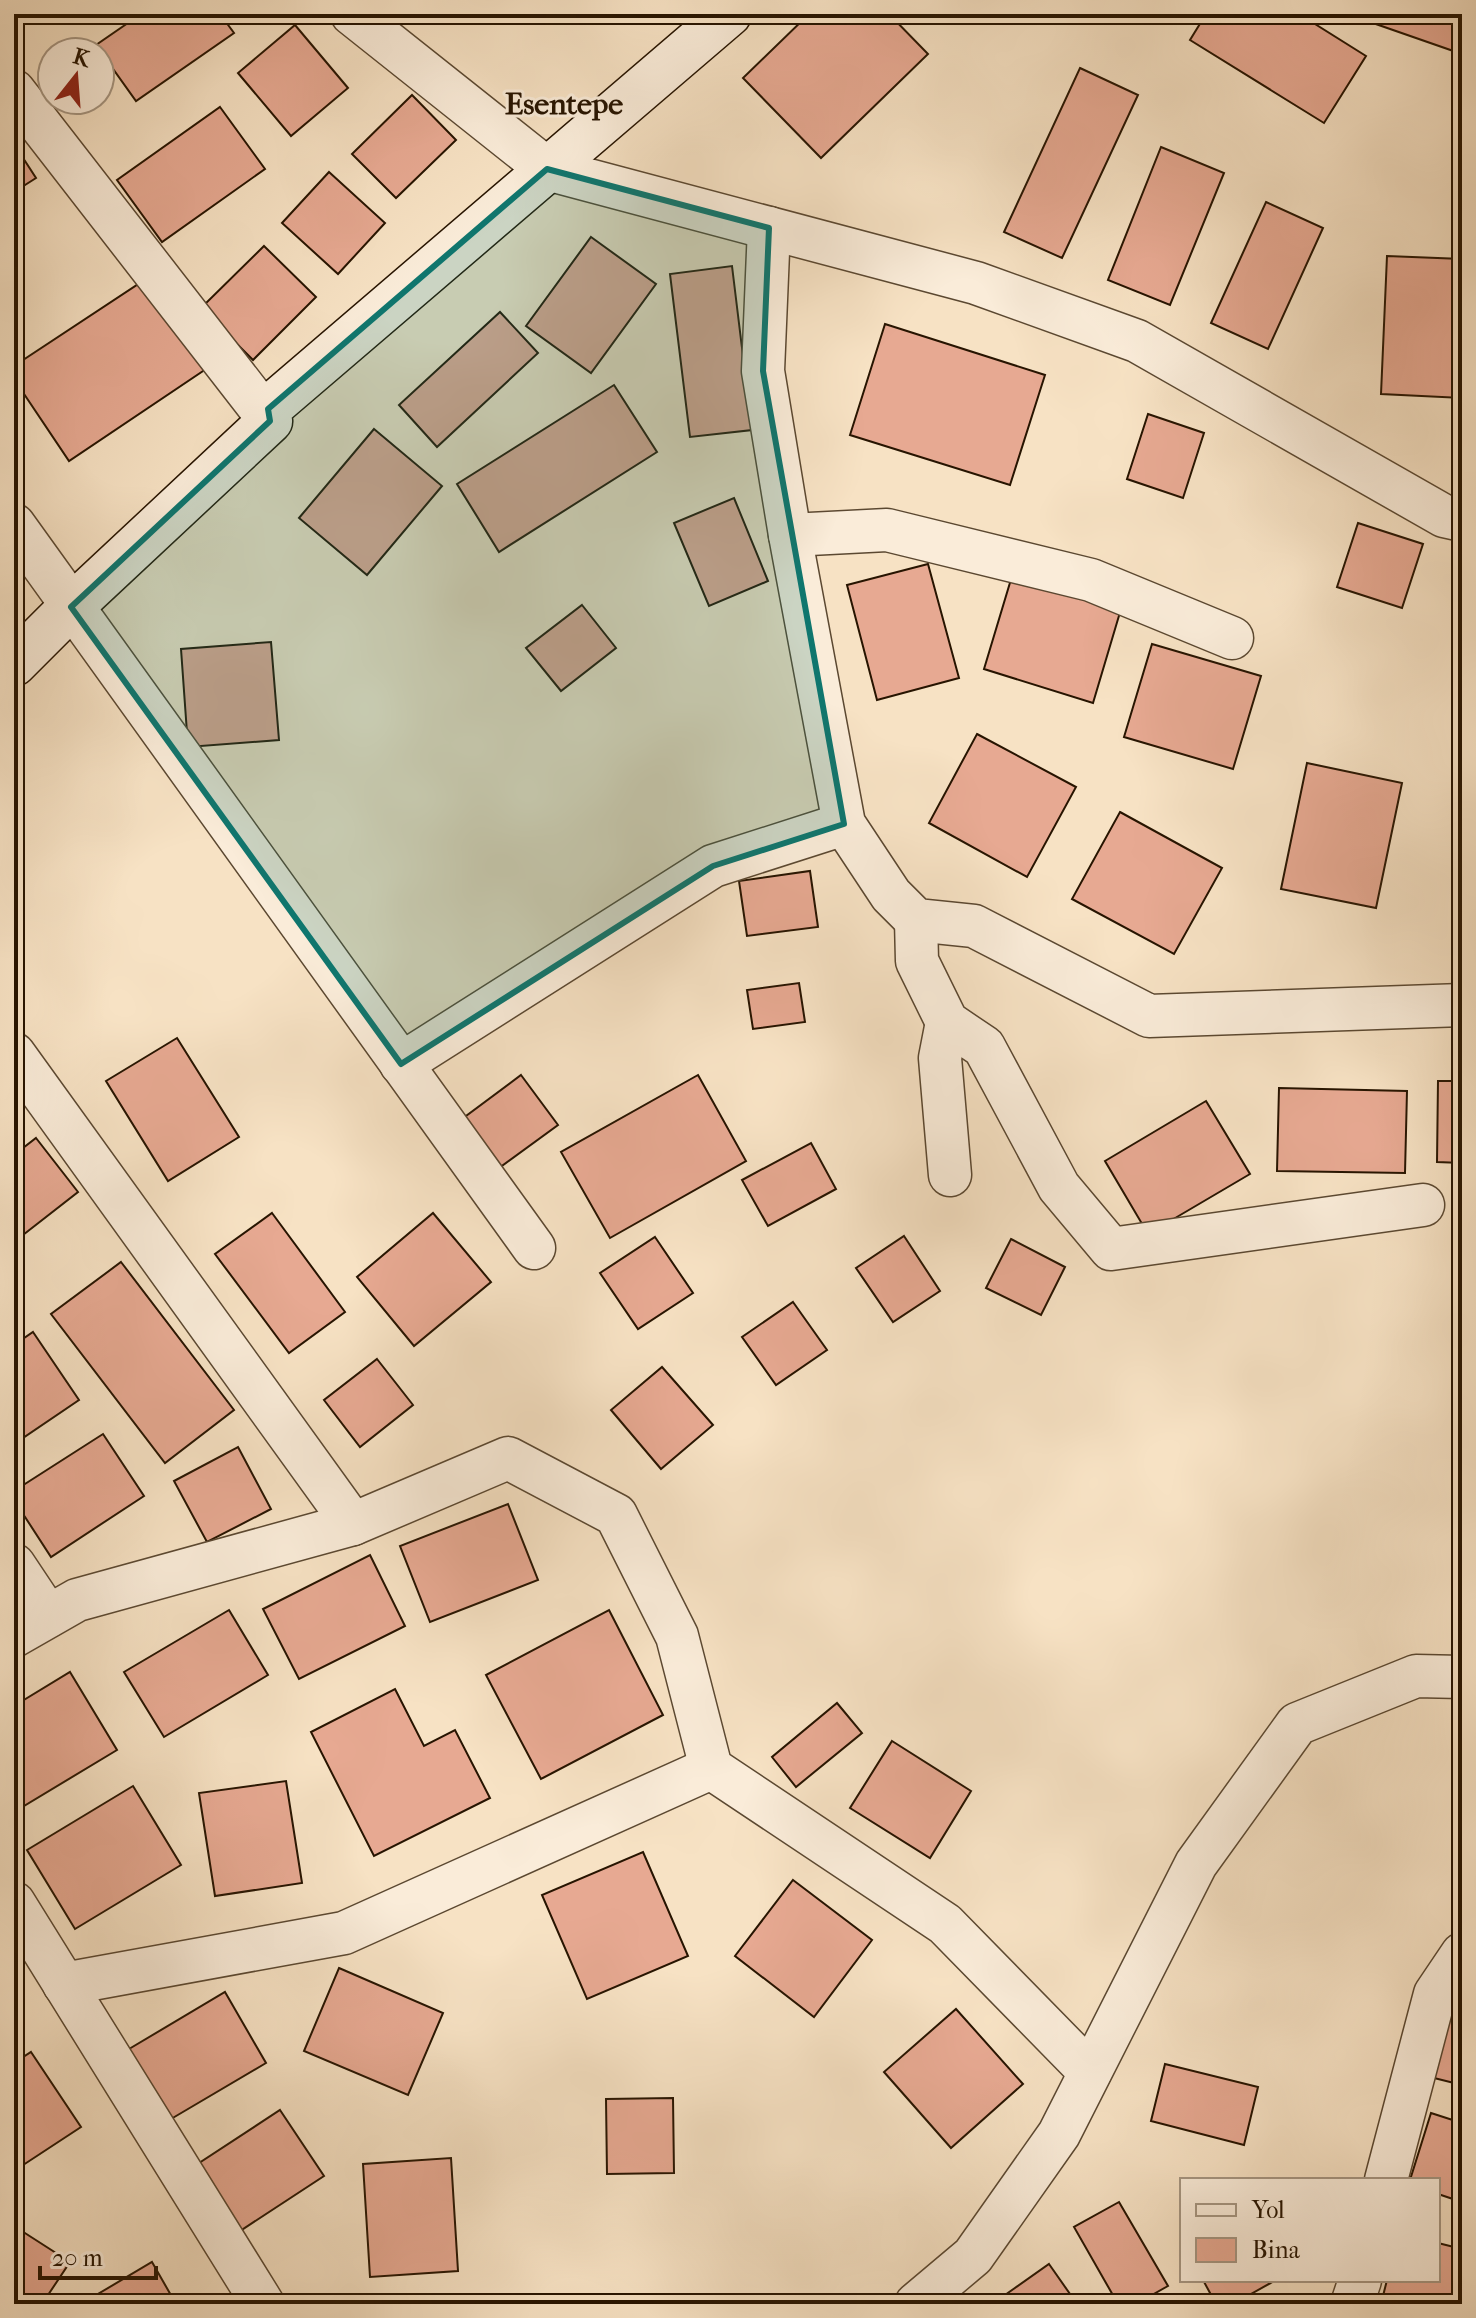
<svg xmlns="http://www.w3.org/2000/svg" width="1476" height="2318" font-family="'IM FELL French Canon',serif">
  <rect width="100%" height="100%" fill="#f7e2c4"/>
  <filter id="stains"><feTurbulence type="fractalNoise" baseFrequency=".0025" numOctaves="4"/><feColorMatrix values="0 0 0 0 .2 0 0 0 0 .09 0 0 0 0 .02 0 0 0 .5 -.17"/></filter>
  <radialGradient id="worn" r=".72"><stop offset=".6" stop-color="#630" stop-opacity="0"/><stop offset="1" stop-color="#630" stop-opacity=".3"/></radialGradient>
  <g fill="#e7a992" stroke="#271400" stroke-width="2">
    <polygon points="141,14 220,14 234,33 136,101 96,45"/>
    <polygon points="809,14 889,14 928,54 821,158 743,78"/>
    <polygon points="1206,14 1299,14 1366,56 1324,123 1190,40"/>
    <polygon points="1347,14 1462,14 1462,54"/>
    <polygon points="295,25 348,88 291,136 238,73"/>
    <polygon points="1080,68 1138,95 1062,258 1004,232"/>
    <polygon points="412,95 456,140 396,198 352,154"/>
    <polygon points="220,107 265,169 162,242 117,180"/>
    <polygon points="14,144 36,178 14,192"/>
    <polygon points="1161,147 1224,173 1170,305 1108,280"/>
    <polygon points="329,172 385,223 338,274 282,223"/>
    <polygon points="1266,202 1323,228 1268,349 1211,323"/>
    <polygon points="591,237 656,284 591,373 526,326"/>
    <polygon points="264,246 316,297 253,360 201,308"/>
    <polygon points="1387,256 1462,259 1462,398 1381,394"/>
    <polygon points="732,266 752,430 690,437 670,274"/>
    <polygon points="146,279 206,369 69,461 14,379 14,366"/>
    <polygon points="500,312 538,353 437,447 399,405"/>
    <polygon points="885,324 1045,375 1010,485 850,435"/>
    <polygon points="614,385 657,452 499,552 457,484"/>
    <polygon points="1148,414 1204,433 1183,498 1127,479"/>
    <polygon points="374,429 442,486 367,575 299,518"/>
    <polygon points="734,498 768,581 709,606 674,523"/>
    <polygon points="1358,523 1423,544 1402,608 1337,587"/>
    <polygon points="928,564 959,678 877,700 847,585"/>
    <polygon points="1012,576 1121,609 1093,703 984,669"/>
    <polygon points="582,605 616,648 561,691 526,648"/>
    <polygon points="271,642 279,740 188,747 181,649"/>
    <polygon points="1152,644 1261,676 1233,769 1124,737"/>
    <polygon points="977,734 1076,787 1027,877 929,823"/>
    <polygon points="1307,763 1402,783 1376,908 1281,889"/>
    <polygon points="1120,812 1222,868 1174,954 1072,899"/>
    <polygon points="810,871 818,927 747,936 739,881"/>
    <polygon points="799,983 805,1022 753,1029 747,990"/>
    <polygon points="177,1038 239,1137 168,1181 106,1081"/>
    <polygon points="521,1075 558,1125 499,1168 462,1119"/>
    <polygon points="698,1075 746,1161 610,1238 561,1152"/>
    <polygon points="1438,1081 1462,1081 1462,1163 1437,1162"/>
    <polygon points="1279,1088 1407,1091 1405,1173 1277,1171"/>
    <polygon points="1206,1101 1250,1174 1148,1234 1105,1161"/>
    <polygon points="36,1138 78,1192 14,1242 14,1155"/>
    <polygon points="811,1143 836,1189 768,1226 742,1180"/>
    <polygon points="272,1213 345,1312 289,1353 215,1254"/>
    <polygon points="433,1213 491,1282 414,1346 357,1277"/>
    <polygon points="904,1236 940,1291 893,1322 856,1268"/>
    <polygon points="655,1237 693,1293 638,1329 600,1273"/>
    <polygon points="1011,1239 1065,1267 1041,1315 986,1288"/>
    <polygon points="121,1262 234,1410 165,1463 51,1314"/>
    <polygon points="793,1302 827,1350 776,1385 742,1337"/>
    <polygon points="33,1332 79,1400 14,1444 14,1345"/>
    <polygon points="377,1359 413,1405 360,1447 324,1400"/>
    <polygon points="662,1367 713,1425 661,1469 611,1410"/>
    <polygon points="103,1434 144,1496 51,1557 14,1500 14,1491"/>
    <polygon points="238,1447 271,1509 207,1542 174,1481"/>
    <polygon points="508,1504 538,1580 430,1622 400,1546"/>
    <polygon points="370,1555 405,1626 299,1679 263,1609"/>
    <polygon points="229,1610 268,1675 164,1737 124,1672"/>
    <polygon points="609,1610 663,1715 541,1779 486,1675"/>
    <polygon points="70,1672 117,1750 14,1812 14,1706"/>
    <polygon points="395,1689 424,1746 455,1730 490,1798 374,1856 311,1732"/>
    <polygon points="837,1703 862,1733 796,1787 772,1757"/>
    <polygon points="892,1741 971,1791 930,1858 850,1808"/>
    <polygon points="286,1781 302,1883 215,1896 199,1793"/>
    <polygon points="133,1786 181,1865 75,1929 27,1850"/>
    <polygon points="643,1852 688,1956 587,1999 542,1895"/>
    <polygon points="793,1880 872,1940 814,2017 735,1956"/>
    <polygon points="339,1968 443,2013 408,2095 304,2051"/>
    <polygon points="225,1992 266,2063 171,2119 129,2049"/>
    <polygon points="1448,1992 1462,1996 1462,2085 1426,2076"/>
    <polygon points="956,2009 1023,2084 951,2148 884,2072"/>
    <polygon points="31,2052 81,2127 14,2171 14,2063"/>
    <polygon points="1165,2064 1258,2087 1244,2145 1151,2121"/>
    <polygon points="673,2098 674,2173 607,2174 606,2099"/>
    <polygon points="280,2110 324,2176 237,2233 193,2167"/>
    <polygon points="1431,2113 1462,2123 1462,2202 1438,2194 1438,2180 1410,2180"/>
    <polygon points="451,2158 458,2271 370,2277 363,2164"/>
    <polygon points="1119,2202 1168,2286 1136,2304 1118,2304 1074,2227"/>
    <polygon points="14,2226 70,2262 42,2304 14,2304"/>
    <polygon points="1438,2243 1462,2249 1462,2262 1451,2304 1381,2304 1387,2280 1438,2280"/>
    <polygon points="152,2262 176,2304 81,2304"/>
    <polygon points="1049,2264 1077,2304 1011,2304 1005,2295"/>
    <polygon points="1203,2280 1276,2280 1233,2304 1216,2304"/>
  </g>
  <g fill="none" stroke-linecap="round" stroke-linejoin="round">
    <defs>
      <g id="street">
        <polyline points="352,14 547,169 976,283 1137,341 1444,516 1462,520"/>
        <polyline points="14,91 270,421"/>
        <polyline points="769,228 763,371 790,535 844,824 891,895 916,920 974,926 1149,1016 1462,1005"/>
        <polyline points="14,525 534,1248"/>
        <polyline points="790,535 887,530 1091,580 1232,638"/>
        <polyline points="916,920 917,961 947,1022 984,1047 1059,1187 1111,1249 1423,1205"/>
        <polyline points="947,1022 940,1058 950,1175"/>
        <polyline points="14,1054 353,1524"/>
        <polyline points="401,1064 713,866 844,824"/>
        <polyline points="14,1565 48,1616"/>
        <polyline points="14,1636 77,1600 353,1524 508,1458 616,1515 677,1636 711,1768 945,1924 1090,2072"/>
        <polyline points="14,1903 263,2304"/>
        <polyline points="64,1984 344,1933 711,1768"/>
        <polyline points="1386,2180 1435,1994 1462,1954"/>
        <polyline points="916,2304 973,2256 1059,2134 1196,1864 1297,1724 1416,1676 1462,1677"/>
        <polyline points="1352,2304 1360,2280"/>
      </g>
      <polyline id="secondary" points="14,664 71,607 270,421 268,409 729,14"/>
    </defs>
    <use href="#street" stroke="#5b4831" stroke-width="45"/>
    <use href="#secondary" stroke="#271400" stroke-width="47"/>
    <use href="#street" stroke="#faecd9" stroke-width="42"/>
    <use href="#secondary" stroke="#faecd9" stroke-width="44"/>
  </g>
  <path fill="#0f766e" fill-opacity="0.2" stroke="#0f766e" stroke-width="6" stroke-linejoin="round" d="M547 169 769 228 763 371 844 824 713 866 401 1064 71 607 270 421 268 409Z"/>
  <g text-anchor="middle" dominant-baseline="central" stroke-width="6" stroke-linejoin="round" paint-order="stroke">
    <g font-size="30" font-weight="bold" fill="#271400" stroke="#faecd9">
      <text x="564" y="104">Esentepe</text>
    </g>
  </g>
  <rect width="1476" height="2318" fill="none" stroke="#f7e2c4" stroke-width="48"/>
  <rect x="16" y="16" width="1444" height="2286" fill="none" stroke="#271400" stroke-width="4"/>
  <rect x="24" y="24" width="1428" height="2270" fill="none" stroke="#271400" stroke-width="2"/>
  <rect x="1180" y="2178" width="260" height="104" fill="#faecd9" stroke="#a69682" stroke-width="2"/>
  <rect x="1196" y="2204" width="40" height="12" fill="#faecd9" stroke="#a69682" stroke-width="2"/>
  <text x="1252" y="2218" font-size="24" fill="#271400">Yol</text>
  <rect x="1196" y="2238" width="40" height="24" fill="#e7a992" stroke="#a69682" stroke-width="2"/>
  <text x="1252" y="2258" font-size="24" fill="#271400">Bina</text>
  <g transform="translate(76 76) rotate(17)"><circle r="38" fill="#faecd9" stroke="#a69682" stroke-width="2"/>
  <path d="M0-6L14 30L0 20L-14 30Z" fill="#8f2418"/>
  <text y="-12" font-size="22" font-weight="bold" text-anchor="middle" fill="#271400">K</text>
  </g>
  <path d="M40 2266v12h116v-12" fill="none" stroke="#271400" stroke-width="4"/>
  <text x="52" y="2266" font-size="24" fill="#271400" stroke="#faecd9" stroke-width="6" paint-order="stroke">20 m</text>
  <rect width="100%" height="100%" filter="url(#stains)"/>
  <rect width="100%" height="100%" fill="url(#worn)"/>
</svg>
